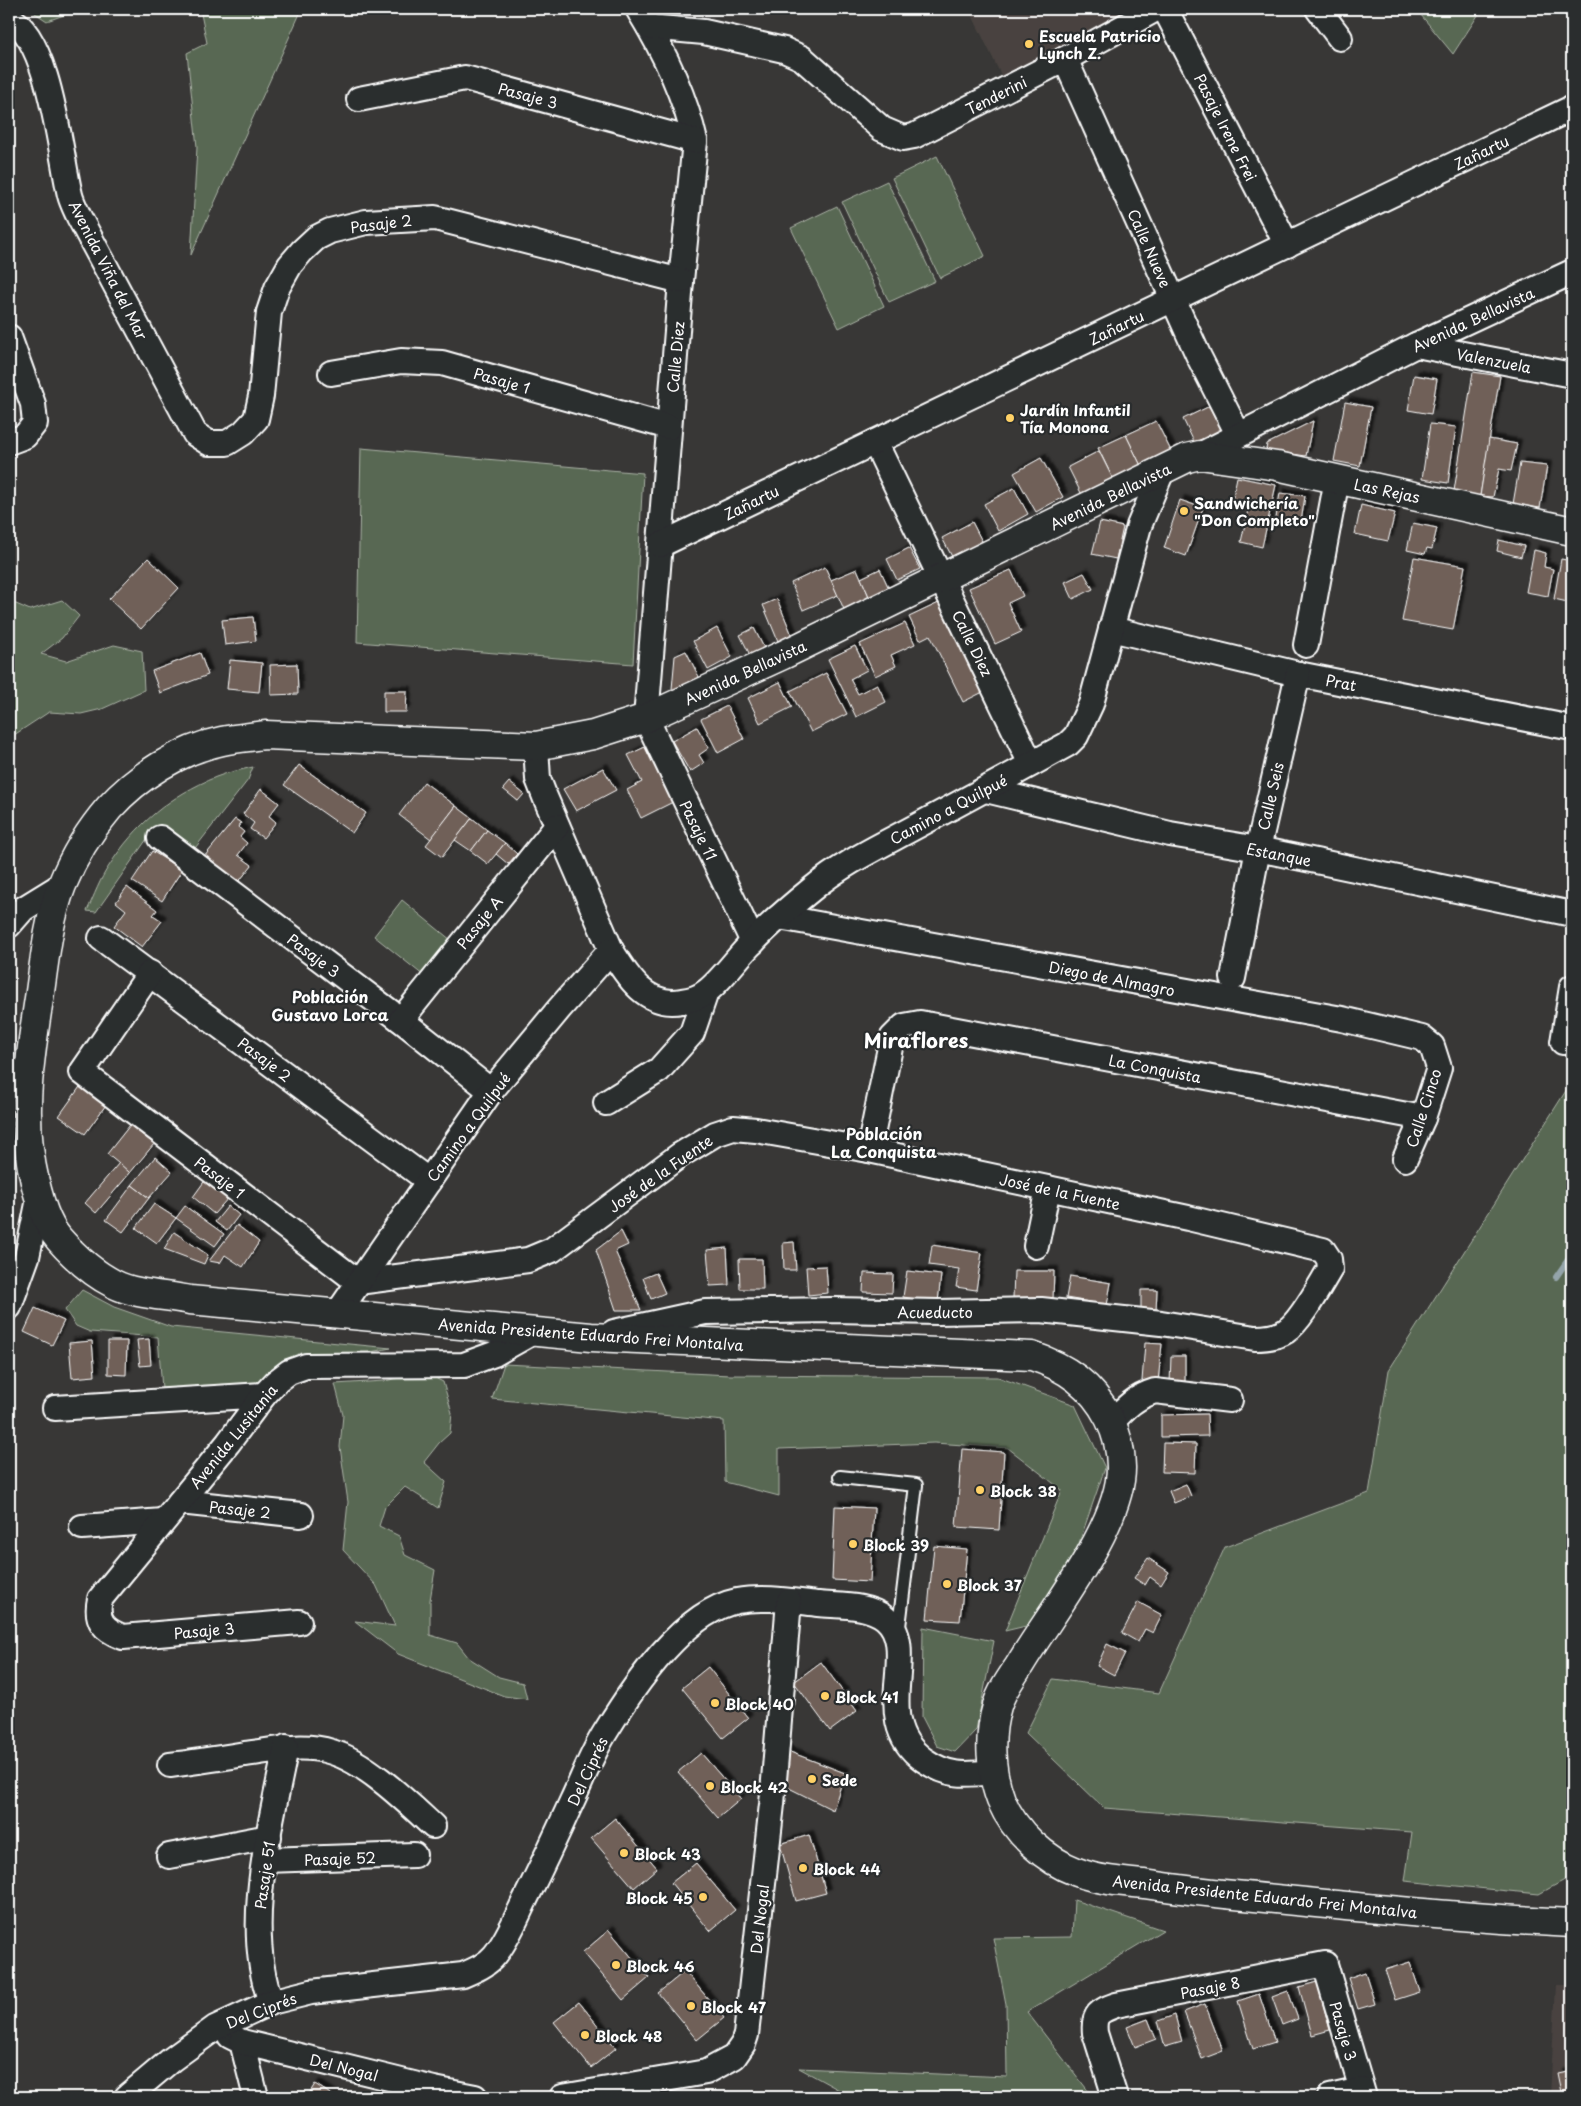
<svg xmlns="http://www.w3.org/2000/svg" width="1581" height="2106" font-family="'Playpen Sans',sans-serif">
  <defs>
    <filter id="shadow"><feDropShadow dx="4.5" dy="-4.5" stdDeviation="1" flood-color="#0009"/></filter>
  </defs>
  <rect width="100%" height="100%" fill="#383736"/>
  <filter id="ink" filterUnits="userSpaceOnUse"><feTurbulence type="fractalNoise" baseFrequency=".02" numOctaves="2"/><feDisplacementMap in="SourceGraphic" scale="10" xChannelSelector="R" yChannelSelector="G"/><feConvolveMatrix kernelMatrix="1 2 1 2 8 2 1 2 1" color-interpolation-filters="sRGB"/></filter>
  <g filter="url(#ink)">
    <g fill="#494340">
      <polygon points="969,9 1143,9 1003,79"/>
      <polygon points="1556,1985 1572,1985 1572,2097 1550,2097"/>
    </g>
    <g fill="#586852" stroke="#acb4a8">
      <polygon points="29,9 81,9 47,21"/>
      <polygon points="200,9 302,9 191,255 197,147 187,53 207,43"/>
      <polygon points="1416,9 1482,9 1453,54"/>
      <polygon points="937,156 985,256 940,278 892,178"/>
      <polygon points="887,181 935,281 889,302 842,202"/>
      <polygon points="837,206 884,306 839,328 791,228"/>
      <polygon points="361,448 643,473 633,664 357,642"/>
      <polygon points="62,600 79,616 62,638 41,654 66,661 114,645 142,651 144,690 102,709 81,714 49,712 14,735 9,771 9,601 30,610"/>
      <path d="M253 767 248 780 192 852 156 826 96 912 87 911C94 896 100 879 109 866 135 825 171 795 216 777 228 772 241 770 253 767Z"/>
      <polygon points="402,900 457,945 429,980 374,936"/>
      <polygon points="1569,1086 1572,1086 1572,1876 1539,1894 1405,1881 1412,1832 1104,1808 1026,1733 1053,1679 1159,1693 1225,1547 1369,1493 1389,1370"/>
      <polygon points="82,1290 114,1307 171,1327 391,1348 303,1365 269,1388 162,1389 158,1337 90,1332 76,1326 65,1310"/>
      <polygon points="504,1364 730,1375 998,1377 1075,1405 1105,1468 1077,1549 1030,1625 1005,1631 1062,1490 1008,1448 934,1443 779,1449 779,1496 725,1482 724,1421 492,1399"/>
      <polygon points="425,1373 443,1382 452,1413 450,1433 439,1443 424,1462 446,1482 438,1508 405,1487 385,1507 379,1526 399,1536 405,1555 435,1570 430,1600 430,1635 457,1643 469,1658 499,1677 523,1683 527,1699 504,1696 398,1654 355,1621 395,1626 376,1585 343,1550 348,1502 340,1447 343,1415 335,1384 384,1381"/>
      <polygon points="923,1627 994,1641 976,1730 955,1752 937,1746 922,1717"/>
      <polygon points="1074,1900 1163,1930 1027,2012 1093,2097 852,2097 799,2068 1007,2077 1006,2004 993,1938 1072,1937"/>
    </g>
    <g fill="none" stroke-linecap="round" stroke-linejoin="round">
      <polyline stroke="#94a4aa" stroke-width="6" points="1556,1277 1572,1254"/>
    </g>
    <g fill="#706058" stroke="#fff" filter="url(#shadow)">
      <polygon points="1473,372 1500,376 1480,496 1454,491"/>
      <polygon points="1414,375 1437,379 1431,414 1408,410"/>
      <polygon points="1345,402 1371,407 1360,466 1334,461"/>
      <polygon points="1212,405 1226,432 1196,446 1183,419"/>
      <polygon points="1156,421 1172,453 1142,468 1126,435"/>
      <polygon points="1313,421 1306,456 1266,450 1267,444"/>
      <polygon points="1430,424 1456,427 1448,483 1422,479"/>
      <polygon points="1126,435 1142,468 1114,481 1098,448"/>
      <polygon points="1489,439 1517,444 1511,471 1499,469 1493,497 1480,496"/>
      <polygon points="1099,451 1114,481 1083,497 1068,467"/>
      <polygon points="1041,458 1063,497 1036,512 1014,473"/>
      <polygon points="1520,463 1547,466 1540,508 1513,504"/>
      <polygon points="1237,477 1276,485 1262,547 1241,542 1248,510 1231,506"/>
      <polygon points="1014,488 1028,514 998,531 984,504"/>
      <polygon points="1280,493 1305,496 1301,522 1276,518"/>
      <polygon points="1180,500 1203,508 1186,556 1164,548"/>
      <polygon points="1361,505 1395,513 1388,541 1355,534"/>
      <polygon points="972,522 986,549 956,564 942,538"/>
      <polygon points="1100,522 1123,527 1116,559 1092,554"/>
      <polygon points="1413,523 1437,528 1432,549 1427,548 1425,554 1407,550"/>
      <polygon points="1499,540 1524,546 1521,557 1497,551"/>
      <polygon points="909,548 920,569 897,580 887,559"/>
      <polygon points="1534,550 1546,553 1544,567 1553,569 1548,596 1526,592"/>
      <polygon points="1414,557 1465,566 1453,630 1402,621"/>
      <polygon points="148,558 179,588 141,629 109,599"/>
      <polygon points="1561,559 1572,561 1572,603 1554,599"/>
      <polygon points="825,567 838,595 803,610 791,583"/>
      <polygon points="857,569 872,603 846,614 831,580"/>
      <polygon points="880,569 891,593 872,603 861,578"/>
      <polygon points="1011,570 1023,596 1008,603 1021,632 995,644 969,588"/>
      <polygon points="1084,573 1093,589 1073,599 1065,582"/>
      <polygon points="777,599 794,640 780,646 763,605"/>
      <polygon points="943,601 987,690 963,702 930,635 920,640 909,617"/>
      <polygon points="253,617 256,641 225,645 222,620"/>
      <polygon points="905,623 915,644 891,655 896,666 875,676 860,644"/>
      <polygon points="717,628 732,657 708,670 693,641"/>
      <polygon points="754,628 767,654 753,661 740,635"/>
      <polygon points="855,646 867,670 850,679 858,694 877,684 886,702 856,717 828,659"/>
      <polygon points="686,651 702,683 671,700 675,656"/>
      <polygon points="200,653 208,675 160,693 152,671"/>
      <polygon points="230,660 262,663 259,692 227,689"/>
      <polygon points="297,664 298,694 271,695 270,665"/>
      <polygon points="826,673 847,714 811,732 790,691"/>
      <polygon points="780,682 792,707 760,723 748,698"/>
      <polygon points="384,691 407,691 406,712 384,712"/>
      <polygon points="727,706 744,739 718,753 701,719"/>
      <polygon points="697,727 709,748 699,755 704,763 690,772 672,741"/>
      <polygon points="645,747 673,802 641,818 627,790 642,782 628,755"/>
      <polygon points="299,765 366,813 352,833 284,785"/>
      <polygon points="603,768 616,790 576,811 563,789"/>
      <polygon points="424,782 456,806 431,839 399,815"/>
      <polygon points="509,782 524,794 518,801 503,789"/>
      <polygon points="261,789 279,803 269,816 276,822 263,838 250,829 254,823 243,814"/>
      <polygon points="456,806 472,818 442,857 426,845"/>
      <polygon points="472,818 487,830 471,851 455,840"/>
      <polygon points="235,819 241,823 238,827 244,832 240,837 247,843 238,855 252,865 237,884 204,857"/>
      <polygon points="487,830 505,843 488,864 471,851"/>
      <polygon points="505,843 517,854 508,864 496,854"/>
      <polygon points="152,851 182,870 162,901 132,881"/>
      <polygon points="127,887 157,910 153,915 162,921 142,947 114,926 126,910 116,902"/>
      <polygon points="82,1084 108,1102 85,1134 59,1116"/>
      <polygon points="130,1125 154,1144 130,1173 107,1154"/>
      <polygon points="155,1157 172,1172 149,1198 132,1185"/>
      <polygon points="119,1163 130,1173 96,1213 85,1203"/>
      <polygon points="206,1179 229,1197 214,1214 193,1197"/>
      <polygon points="132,1185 149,1198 123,1232 106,1220"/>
      <polygon points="154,1204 176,1218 157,1243 136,1228"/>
      <polygon points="185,1206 224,1234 215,1246 176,1218"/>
      <polygon points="228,1206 239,1215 227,1231 215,1222"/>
      <polygon points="237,1225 259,1242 243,1267 225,1255 220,1263 209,1261"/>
      <polygon points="621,1231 628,1245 615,1251 641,1310 616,1310 596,1250"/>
      <polygon points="174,1232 208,1255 204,1264 164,1249"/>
      <polygon points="794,1242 796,1270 784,1270 783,1243"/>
      <polygon points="932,1245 982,1253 976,1290 956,1287 959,1269 929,1265"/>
      <polygon points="727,1248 729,1285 710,1286 707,1250"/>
      <polygon points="739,1259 762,1259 763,1289 740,1289"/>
      <polygon points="826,1266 828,1293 808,1295 806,1267"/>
      <polygon points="907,1271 941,1275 938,1302 903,1297"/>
      <polygon points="1014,1271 1054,1271 1053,1299 1013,1298"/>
      <polygon points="656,1273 665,1293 651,1299 643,1278"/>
      <polygon points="864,1273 893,1274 892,1293 863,1292"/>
      <polygon points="1070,1276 1111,1283 1107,1305 1066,1298"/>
      <polygon points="1141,1290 1157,1290 1156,1311 1141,1310"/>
      <polygon points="35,1308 64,1321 52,1345 24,1332"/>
      <polygon points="149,1339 151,1365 140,1366 137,1340"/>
      <polygon points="92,1341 95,1376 72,1378 69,1343"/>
      <polygon points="108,1341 127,1341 126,1375 108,1374"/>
      <polygon points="1145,1343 1162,1344 1158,1382 1142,1381"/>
      <polygon points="1171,1356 1185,1356 1185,1384 1170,1384"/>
      <polygon points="1207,1414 1208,1436 1161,1437 1161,1415"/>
      <polygon points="1163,1443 1196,1444 1195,1473 1162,1472"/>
      <polygon points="962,1449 1004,1452 999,1530 956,1527"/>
      <polygon points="1186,1484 1191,1496 1174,1503 1169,1491"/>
      <polygon points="835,1506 874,1508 870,1582 832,1580"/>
      <polygon points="934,1546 967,1549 960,1621 927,1619"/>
      <polygon points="1148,1558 1169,1572 1161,1585 1150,1577 1145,1585 1134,1578"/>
      <polygon points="1138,1602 1162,1615 1153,1633 1145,1629 1138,1642 1122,1633"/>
      <polygon points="1107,1644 1125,1653 1114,1675 1097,1666"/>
      <polygon points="821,1662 857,1711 830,1731 794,1682"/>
      <polygon points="708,1667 748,1718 723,1738 682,1688"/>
      <polygon points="785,1750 845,1773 833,1810 781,1784"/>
      <polygon points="701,1753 741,1799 718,1818 678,1772"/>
      <polygon points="615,1818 657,1868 634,1888 591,1838"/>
      <polygon points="809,1835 826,1893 796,1901 780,1844"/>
      <polygon points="696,1863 735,1910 710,1931 671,1883"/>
      <polygon points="609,1930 649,1978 623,2000 583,1952"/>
      <polygon points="1410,1962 1420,1992 1395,2000 1385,1970"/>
      <polygon points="685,1971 724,2018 697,2040 658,1993"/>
      <polygon points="1365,1972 1375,2004 1358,2009 1348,1978"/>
      <polygon points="1317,1982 1330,2030 1312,2035 1299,1987"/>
      <polygon points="1288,1991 1298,2019 1282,2025 1272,1997"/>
      <polygon points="1259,1994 1275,2042 1253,2049 1238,2001"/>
      <polygon points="579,2002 616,2048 591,2068 554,2022"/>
      <polygon points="1205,2004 1223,2051 1202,2059 1184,2012"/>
      <polygon points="1175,2015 1182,2042 1165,2047 1158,2021"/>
      <polygon points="1148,2019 1156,2039 1135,2047 1127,2027"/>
      <polygon points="1572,2070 1572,2097 1562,2097 1557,2073"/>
      <polygon points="315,2084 335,2097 307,2097"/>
    </g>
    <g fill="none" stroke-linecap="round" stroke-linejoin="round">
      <defs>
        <polyline id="lane" points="840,1477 916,1485 898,1635"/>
        <g id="street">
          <path d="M638 9C662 48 685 96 695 141L681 281 646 718 753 942"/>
          <polyline points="1165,9 1287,245"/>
          <polyline points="1318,9 1340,38"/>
          <path d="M9 18C50 38 60 153 70 195 72 203 76 210 79 217L195 434 209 443H227L243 433 256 419 261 396 269 312 277 288 290 265 302 251 316 238 330 231 366 222 435 218 681 281"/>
          <polyline points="649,27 704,32 784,50 802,58 882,129 903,138 914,136 1065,59 1156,9"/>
          <polyline points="1065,59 1199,357 1238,434"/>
          <polyline points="359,99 465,78 695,141"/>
          <polyline points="9,337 33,404 35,423 25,436 9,442"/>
          <polyline points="1416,345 1572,375"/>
          <polyline points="331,373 401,361 442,363 669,427"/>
          <polyline points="875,442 1031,764"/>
          <polyline points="1200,455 1416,345 1572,272"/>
          <polyline points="660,545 1572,108"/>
          <polyline points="1111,629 1298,674 1572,728"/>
          <polyline points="1306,645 1337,479"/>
          <polyline points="536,746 538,779 545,797 611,950"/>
          <polyline points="986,790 1170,834 1258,849 1572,914"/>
          <polyline points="160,838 401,1020 491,1091"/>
          <polyline points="779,917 1342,1019 1422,1038 1432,1046 1439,1068 1423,1118 1405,1159"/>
          <polyline points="9,925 23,909 62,885"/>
          <polyline points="101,938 429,1181"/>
          <path d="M150 973 82 1072 358 1282 528 1260 552 1250 680 1155 715 1134 733 1128 756 1130 869 1150 1188 1218 1323 1250 1329 1259 1330 1269C1320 1285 1301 1321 1286 1331 1277 1337 1266 1338 1255 1338L1161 1323 1041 1310 938 1312 833 1310 705 1312 614 1332"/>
          <polyline points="1233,978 1258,849 1298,674"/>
          <polyline points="401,1020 557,826"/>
          <polyline points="1563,1042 1572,987"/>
          <polyline points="606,1103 659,1070 692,1033 706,992"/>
          <polyline points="869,1150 892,1038 904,1026 920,1023 1423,1118"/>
          <polyline points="1036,1246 1048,1188"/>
          <polyline points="9,1307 27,1257 39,1199"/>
          <path d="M337 1314 491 1091 559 1009 611 950C627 976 646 1008 682 1001 690 1000 700 997 706 992 722 980 738 956 753 942 771 923 791 906 812 889 843 863 880 846 915 827 966 800 1017 772 1068 744L1076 736 1091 704 1139 526 1162 471"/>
          <polyline points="55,1408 264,1395"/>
          <path d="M1111 1423C1125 1408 1135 1397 1155 1391L1230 1400"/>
          <polyline points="180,1502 301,1515"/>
          <polyline points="82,1527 163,1521"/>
          <path d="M299 1622 123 1637C104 1630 95 1621 100 1599L228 1443 264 1395 276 1382 289 1372 306 1366 464 1365 494 1354 533 1332"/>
          <path d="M170 1765C195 1762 220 1758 245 1754 275 1750 303 1743 332 1752 366 1762 407 1802 433 1826"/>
          <polyline points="169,1856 269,1837"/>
          <polyline points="265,1860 414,1855"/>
          <path d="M271 2002C242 1925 271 1826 286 1747"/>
          <polyline points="230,2036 242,2042 256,2097"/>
          <polyline points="242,2042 434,2089 475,2097"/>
          <path d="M127 2097 171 2060 215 2028 271 2002 311 1992 463 1975C475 1970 487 1965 495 1955 508 1939 517 1916 526 1898 542 1866 557 1834 572 1801 583 1778 592 1753 606 1731 633 1687 683 1612 737 1601 763 1596 792 1601 818 1604 839 1606 868 1604 885 1618 922 1649 867 1720 924 1760 949 1777 964 1775 993 1772"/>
          <polyline points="562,2097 706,2072 734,2057 743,2044 746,2035 772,1804 789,1601"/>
          <path d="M1115 2097 1095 2033C1093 2014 1099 2011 1116 2005L1325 1964 1364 2097"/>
          <polyline points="1330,2097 1361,2090"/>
        </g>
        <path id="secondary" d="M1572 531 1277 466 1200 455 1187 458 783 655 646 718 593 735 536 746 265 735C251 737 236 738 222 741 179 750 138 776 109 808 90 830 73 858 62 885 49 918 45 956 40 992 30 1058 19 1116 35 1182 40 1202 46 1224 59 1239 74 1256 94 1274 114 1284 136 1295 166 1295 190 1300L591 1337 1032 1356C1066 1367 1092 1385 1109 1418 1116 1432 1121 1450 1121 1467 1122 1525 1049 1615 1019 1666 1011 1678 1001 1692 997 1706 988 1736 990 1771 1001 1800 1015 1833 1045 1860 1077 1872 1098 1880 1122 1882 1144 1884 1177 1889 1211 1893 1245 1896 1354 1907 1463 1918 1572 1923"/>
      </defs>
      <use href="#lane" stroke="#fff" stroke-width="16"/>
      <use href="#street" stroke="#fff" stroke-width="28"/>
      <use href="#secondary" stroke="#fff" stroke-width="31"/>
      <use href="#lane" stroke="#2a2d2e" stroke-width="12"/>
      <use href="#street" stroke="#2a2d2e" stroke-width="24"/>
      <use href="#secondary" stroke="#2a2d2e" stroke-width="28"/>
    </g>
  </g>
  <g fill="#ffd166" stroke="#2a2d2e" stroke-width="2">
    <circle cx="1029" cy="44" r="5"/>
    <circle cx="1010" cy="418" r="5"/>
    <circle cx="1184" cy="511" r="5"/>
    <circle cx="980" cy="1490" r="5"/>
    <circle cx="853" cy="1544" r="5"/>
    <circle cx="947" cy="1584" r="5"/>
    <circle cx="825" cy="1696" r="5"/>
    <circle cx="715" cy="1703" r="5"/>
    <circle cx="812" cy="1779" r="5"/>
    <circle cx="710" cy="1786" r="5"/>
    <circle cx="624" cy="1853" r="5"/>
    <circle cx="803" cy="1868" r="5"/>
    <circle cx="703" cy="1897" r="5"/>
    <circle cx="616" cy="1965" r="5"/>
    <circle cx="691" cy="2006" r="5"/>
    <circle cx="585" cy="2035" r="5"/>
  </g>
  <g text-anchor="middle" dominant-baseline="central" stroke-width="4.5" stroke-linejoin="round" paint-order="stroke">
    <g font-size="15" font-weight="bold" fill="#fff" stroke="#2a2d2e" text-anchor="start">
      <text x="1039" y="35">Escuela Patricio<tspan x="1039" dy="17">Lynch Z.</tspan></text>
      <text x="1020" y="409">Jardín Infantil<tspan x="1020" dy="17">Tía Monona</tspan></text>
      <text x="1194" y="502">Sandwichería<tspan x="1194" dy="17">"Don Completo"</tspan></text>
      <text x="990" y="1490">Block 38</text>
      <text x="863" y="1544">Block 39</text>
      <text x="957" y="1584">Block 37</text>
      <text x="835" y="1696">Block 41</text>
      <text x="725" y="1703">Block 40</text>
      <text x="822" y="1779">Sede</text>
      <text x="720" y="1786">Block 42</text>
      <text x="634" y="1853">Block 43</text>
      <text x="813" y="1868">Block 44</text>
      <text x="693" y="1897" text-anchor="end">Block 45</text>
      <text x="626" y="1965">Block 46</text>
      <text x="701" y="2006">Block 47</text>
      <text x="595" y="2035">Block 48</text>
    </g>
    <g font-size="15" fill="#fff" stroke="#2a2d2e">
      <text transform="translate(528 95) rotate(15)">Pasaje 3</text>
      <text transform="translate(996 95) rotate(-27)">Tenderini</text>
      <text transform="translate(1226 127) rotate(63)">Pasaje Irene Frei</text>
      <text transform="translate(1481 152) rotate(-26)">Zañartu</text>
      <text transform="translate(381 223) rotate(-7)">Pasaje 2</text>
      <text transform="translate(1150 248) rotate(66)">Calle Nueve</text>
      <text transform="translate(109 270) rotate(63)">Avenida Viña del Mar</text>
      <text transform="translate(1473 319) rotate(-25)">Avenida Bellavista</text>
      <text transform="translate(1116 327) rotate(-26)">Zañartu</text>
      <text transform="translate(675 357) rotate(-85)">Calle Diez</text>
      <text transform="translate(1494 360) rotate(11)">Valenzuela</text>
      <text transform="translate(502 380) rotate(16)">Pasaje 1</text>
      <text transform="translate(1387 490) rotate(12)">Las Rejas</text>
      <text transform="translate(1110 496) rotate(-26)">Avenida Bellavista</text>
      <text transform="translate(751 502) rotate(-26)">Zañartu</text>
      <text transform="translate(973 643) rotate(64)">Calle Diez</text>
      <text transform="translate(745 672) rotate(-25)">Avenida Bellavista</text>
      <text transform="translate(1341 682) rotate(11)">Prat</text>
      <text transform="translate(1270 796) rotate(-77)">Calle Seis</text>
      <text transform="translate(948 809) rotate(-28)">Camino a Quilpué</text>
      <text transform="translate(699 830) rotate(64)">Pasaje 11</text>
      <text transform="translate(1279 854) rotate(11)">Estanque</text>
      <text transform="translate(479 922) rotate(-51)">Pasaje A</text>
      <text transform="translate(314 955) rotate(37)">Pasaje 3</text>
      <text transform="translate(1112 978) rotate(11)">Diego de Almagro</text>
      <text transform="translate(265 1059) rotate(37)">Pasaje 2</text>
      <text transform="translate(1155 1068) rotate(11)">La Conquista</text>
      <text transform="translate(1423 1108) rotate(-72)">Calle Cinco</text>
      <text transform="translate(468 1127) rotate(-54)">Camino a Quilpué</text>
      <text transform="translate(660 1173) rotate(-35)">José de la Fuente</text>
      <text transform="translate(220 1177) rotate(37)">Pasaje 1</text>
      <text transform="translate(1060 1191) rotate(12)">José de la Fuente</text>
      <text x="935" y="1311">Acueducto</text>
      <text transform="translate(591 1334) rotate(4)">Avenida Presidente Eduardo Frei Montalva</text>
      <text transform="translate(233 1436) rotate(-51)">Avenida Lusitania</text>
      <text transform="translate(240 1509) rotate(6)">Pasaje 2</text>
      <text transform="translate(204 1630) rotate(-5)">Pasaje 3</text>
      <text transform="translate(587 1771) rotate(-65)">Del Ciprés</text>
      <text transform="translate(340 1858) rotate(-2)">Pasaje 52</text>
      <text transform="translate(264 1875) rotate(-82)">Pasaje 51</text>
      <text transform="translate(1265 1896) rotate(6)">Avenida Presidente Eduardo Frei Montalva</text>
      <text transform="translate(759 1919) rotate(-84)">Del Nogal</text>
      <text transform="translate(1210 1987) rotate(-11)">Pasaje 8</text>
      <text transform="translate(261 2010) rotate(-21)">Del Ciprés</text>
      <text transform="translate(1344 2031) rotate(74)">Pasaje 3</text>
      <text transform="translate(344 2067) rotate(14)">Del Nogal</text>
    </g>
    <g font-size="16" font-weight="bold" fill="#fff" stroke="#2a2d2e">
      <text x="330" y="996">Población<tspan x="330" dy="18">Gustavo Lorca</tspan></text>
      <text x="884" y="1133">Población<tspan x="884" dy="18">La Conquista</tspan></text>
    </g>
    <g font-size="20" font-weight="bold" fill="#fff" stroke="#2a2d2e">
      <text x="916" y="1040">Miraflores</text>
    </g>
  </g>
  <rect width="1581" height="2106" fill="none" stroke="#2a2d2e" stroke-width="30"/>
  <rect x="15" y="15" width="1551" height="2076" fill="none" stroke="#fff" stroke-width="2" filter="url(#ink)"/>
</svg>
